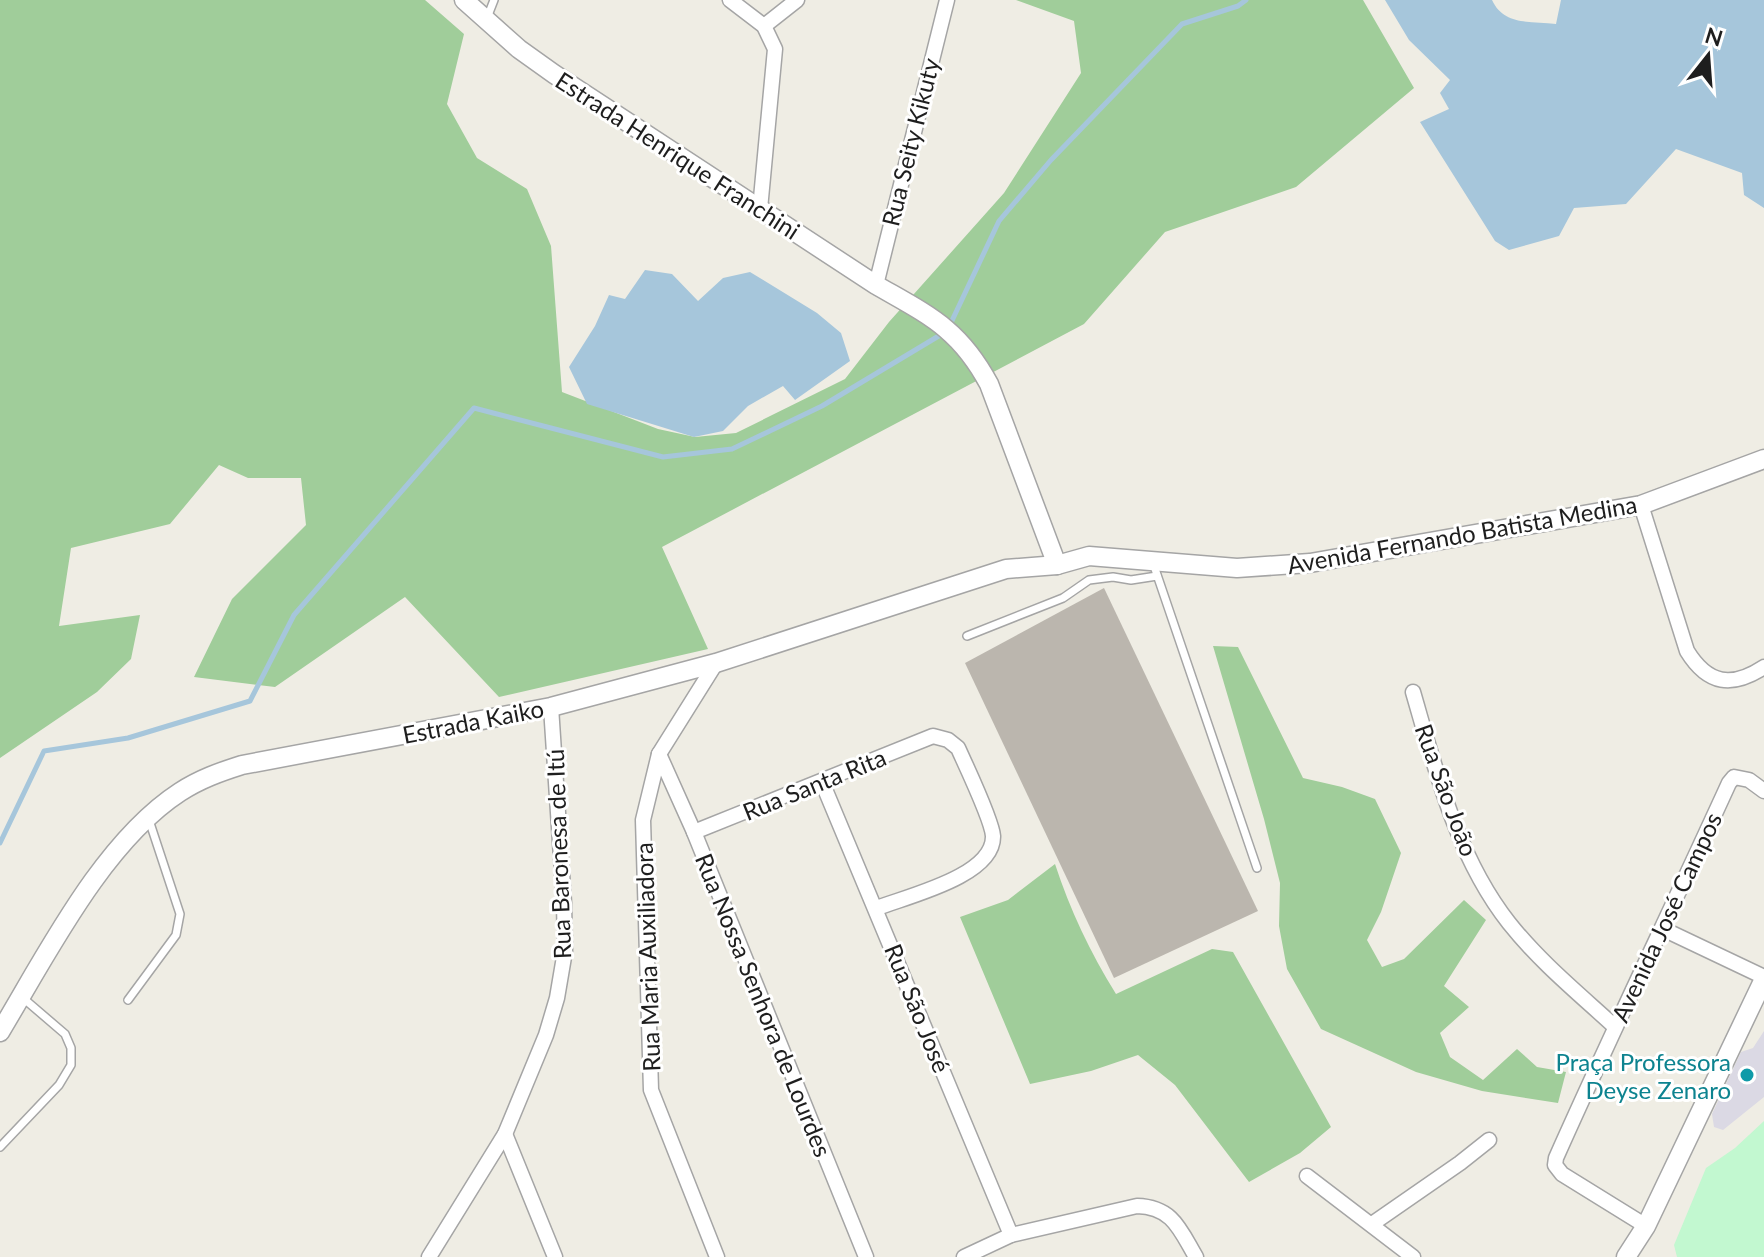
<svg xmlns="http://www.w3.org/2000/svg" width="1764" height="1257" font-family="Lato,sans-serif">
  <rect width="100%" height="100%" fill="#efede4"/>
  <g fill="#a0cd9a">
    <polygon points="0,0 425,0 464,34 447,104 477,158 527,189 551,246 562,392 658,429 695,437 736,433 845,379 889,322 1004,193 1081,73 1074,21 1016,0 1363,0 1414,88 1296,187 1165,232 1084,324 662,547 708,649 499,697 405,597 275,687 194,677 232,599 306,525 301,478 248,478 219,465 170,524 71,548 59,626 140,615 131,659 97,692 0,758"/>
    <polygon points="1213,646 1238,647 1303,778 1342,787 1375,799 1401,853 1381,912 1367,940 1382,967 1404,959 1464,900 1486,920 1444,986 1469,1007 1440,1033 1450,1057 1483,1080 1517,1049 1537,1067 1566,1072 1558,1103 1482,1091 1416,1072 1321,1029 1287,969 1279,926 1280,883 1264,819"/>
    <path d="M1055 864C1070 910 1090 952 1116 994L1212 949 1233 952 1331 1127 1300 1153 1249 1182 1175 1085 1138 1055 1091 1071 1030 1084 960 917 1008 900Z"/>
  </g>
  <polygon fill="#c2f8d0" points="1764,1121 1764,1257 1677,1257 1674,1245 1706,1168 1735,1148"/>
  <polygon fill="#dbd9e4" points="1764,1031 1764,1097 1723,1130 1714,1127 1712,1114 1741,1052 1753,1048"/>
  <g fill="#a6c6db">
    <path d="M1385 0H1492C1504 26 1531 21 1556 24L1561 0H1764V208L1744 195 1742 173 1676 149 1626 204 1574 208 1559 236 1509 250 1495 241 1420 122 1449 109 1440 93 1450 80 1409 40Z"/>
    <polygon points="645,270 672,274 698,301 723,278 750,272 817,313 841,333 850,361 795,400 783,386 748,406 723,431 694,437 587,404 569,367 595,326 609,295 625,299"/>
  </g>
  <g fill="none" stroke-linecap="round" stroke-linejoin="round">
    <g stroke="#a6c6db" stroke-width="5">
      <polyline points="949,327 999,221 1051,160 1182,24 1238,6 1246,0"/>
      <polyline points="0,843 44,751 128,738 250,701 294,615 474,408 663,457 732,449 822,406 942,334"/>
    </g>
  </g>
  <polygon fill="#bbb6ae" points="1104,588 1258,911 1114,978 965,663"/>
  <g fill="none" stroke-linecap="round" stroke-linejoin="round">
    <defs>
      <g id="service">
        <polyline points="487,18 494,0"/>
        <polyline points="1153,563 1257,868"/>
        <polyline points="967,636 1063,598 1089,580 1113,577 1131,580 1157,576"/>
        <polyline points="128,1000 176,935 180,914 149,820"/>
        <polyline points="0,1147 59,1085 71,1065 71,1048 65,1034 23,998"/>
      </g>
      <g id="minor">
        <polyline points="730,0 764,26 775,49 760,209"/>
        <polyline points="764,26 797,0"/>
        <polyline points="876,285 947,0"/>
        <path d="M1641 505 1687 651C1708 685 1732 688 1764 667"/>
        <polyline points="716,663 659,754 643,820 651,1090 717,1257"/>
        <path d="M1413 692C1436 771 1457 857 1509 923 1540 962 1578 993 1614 1026"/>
        <polyline points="659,754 694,832 866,1257"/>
        <polyline points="822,782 1011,1235"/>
        <path d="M694 832 933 736 948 740 958 748C966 766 992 820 993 836 994 876 908 896 877 908"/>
        <polyline points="1663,929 1764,977"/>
        <polyline points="505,1134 555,1257"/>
        <polyline points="1307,1176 1413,1257"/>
        <polyline points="1372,1224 1460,1163 1489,1140"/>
        <path d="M1646 1226 1562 1174 1555 1165 1556 1158C1612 1032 1672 908 1729 783L1734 777 1749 780 1764 791"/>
        <polyline points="429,1257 505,1134 546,1035 557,998 565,951 564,903 551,707"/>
        <path d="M964 1257 1011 1235 1137 1206C1173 1207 1180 1230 1196 1257"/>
      </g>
      <g id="tertiary">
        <path d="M464 0 519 49 554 74 876 285C928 315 959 328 989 384L1057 565"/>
        <path d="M0 1032C47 954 103 842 180 792 200 779 220 772 242 765L551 707 716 663 1006 569 1057 565 1089 556 1237 568 1310 563 1641 505 1764 459"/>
        <polyline points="1626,1257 1646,1226 1764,979"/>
      </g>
    </defs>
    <use href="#service" stroke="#a5a5a5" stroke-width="10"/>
    <use href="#minor" stroke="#a5a5a5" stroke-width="17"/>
    <use href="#tertiary" stroke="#a5a5a5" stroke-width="21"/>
    <use href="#service" stroke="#fff" stroke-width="7"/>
    <use href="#minor" stroke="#fff" stroke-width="14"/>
    <use href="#tertiary" stroke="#fff" stroke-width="18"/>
  </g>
  <circle fill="#0f9aa8" stroke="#fff" stroke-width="3" cx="1747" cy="1075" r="8"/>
  <g text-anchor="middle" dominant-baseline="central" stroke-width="6" stroke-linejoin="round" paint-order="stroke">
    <g font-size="24" fill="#1e1e1e" stroke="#fff">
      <text transform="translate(910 142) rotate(-76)">Rua Seity Kikuty</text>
      <text transform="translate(678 155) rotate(33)">Estrada Henrique Franchini</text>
      <text transform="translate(1462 534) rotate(-10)">Avenida Fernando Batista Medina</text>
      <text transform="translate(473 721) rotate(-11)">Estrada Kaiko</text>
      <text transform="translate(814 784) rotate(-22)">Rua Santa Rita</text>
      <text transform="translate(1447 790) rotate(70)">Rua São João</text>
      <text transform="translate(558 854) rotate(-92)">Rua Baronesa de Itú</text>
      <text transform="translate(1666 917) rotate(-65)">Avenida José Campos</text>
      <text transform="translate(647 957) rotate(-92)">Rua Maria Auxiliadora</text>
      <text transform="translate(764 1005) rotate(68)">Rua Nossa Senhora de Lourdes</text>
      <text transform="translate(918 1008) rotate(68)">Rua São José</text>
    </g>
    <g font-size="24" fill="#0d838f" stroke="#fff" text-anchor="end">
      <text x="1731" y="1061">Praça Professora<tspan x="1731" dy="28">Deyse Zenaro</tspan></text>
    </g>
  </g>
  <g transform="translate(1708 56) rotate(17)" stroke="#ffffff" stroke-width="6" paint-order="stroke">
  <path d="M0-6L14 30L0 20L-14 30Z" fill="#1e1e1e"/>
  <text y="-12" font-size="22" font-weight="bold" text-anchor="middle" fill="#1e1e1e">N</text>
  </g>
</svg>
